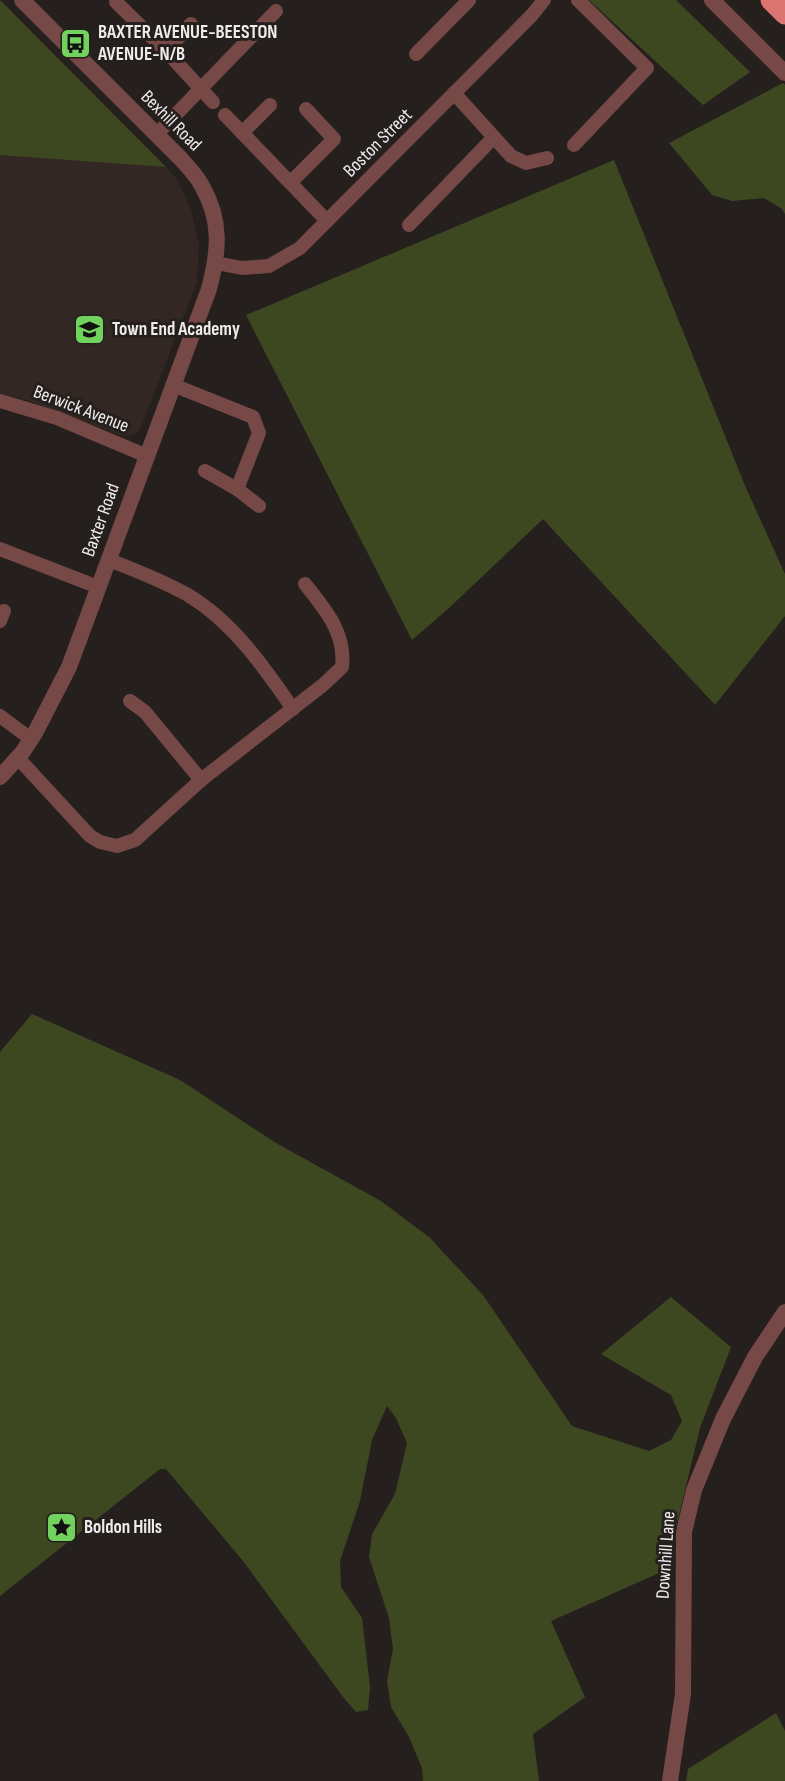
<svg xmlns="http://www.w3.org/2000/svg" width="785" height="1781" font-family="'Sofia Sans Condensed',sans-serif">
  <rect width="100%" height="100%" fill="#25201e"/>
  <polygon fill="#322723" points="8,154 166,167 175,177 182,190 190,207 199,243 197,282 139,432 132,435 123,436 32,402 0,393 0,155"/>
  <g fill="#3e4820">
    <polygon points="0,0 6,6 166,167 0,155"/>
    <polygon points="589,0 676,0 750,72 703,105"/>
    <polygon points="783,83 785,85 785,214 782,209 764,198 732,201 712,195 669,143"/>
    <polygon points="614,160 746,488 785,574 785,616 715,705 543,519 449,608 412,640 246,315"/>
    <polygon points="32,1014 180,1080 276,1143 381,1201 429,1237 483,1295 572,1426 649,1451 671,1440 682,1421 671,1395 601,1354 671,1297 731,1347 700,1428 673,1540 668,1569 551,1621 585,1697 533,1734 539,1781 423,1781 422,1768 409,1737 391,1707 387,1681 393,1649 389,1618 369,1557 372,1534 395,1494 407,1443 396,1418 387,1406 372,1440 360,1501 340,1561 341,1587 362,1618 370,1687 368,1710 356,1712 343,1697 243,1561 166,1469 160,1469 0,1596 0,1052"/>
    <polygon points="776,1713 785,1731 785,1781 686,1781 688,1769"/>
  </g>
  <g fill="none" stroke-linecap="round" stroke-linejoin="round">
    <g stroke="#774946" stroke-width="14">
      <polyline points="116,2 166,51 213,102"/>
      <polyline points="166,51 191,24"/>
      <polyline points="416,54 469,0"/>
      <polyline points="454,93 511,156 526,163 547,158"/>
      <polyline points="225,115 327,221"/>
      <polyline points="242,133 270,105"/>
      <polyline points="156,135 276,11"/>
      <polyline points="574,145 647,68 578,0"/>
      <polyline points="291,182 334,139 306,109"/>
      <polyline points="409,225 494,137"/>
      <polyline points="216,263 242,268 269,266 300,248 532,15 544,0"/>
      <polyline points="173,385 253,417 259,433 237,489"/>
      <polyline points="0,401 57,418 147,456"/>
      <polyline points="205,471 237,489 259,506"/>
      <polyline points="0,549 98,587"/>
      <path d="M109 560C135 570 163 581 188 595 233 622 264 667 293 709"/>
      <polyline points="0,621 4,611"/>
      <polyline points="130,701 145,712 201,780"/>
      <polyline points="0,716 31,739"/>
      <path d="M17 757 90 836 100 842 117 846 135 840 201 780 323 685 342 667C346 633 325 609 305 584"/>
    </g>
    <g stroke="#774946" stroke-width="16">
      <polyline points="712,0 785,73"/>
      <path d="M0 777 22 753 35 733 69 667 209 289C219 251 222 221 202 186 197 176 188 167 181 159L22 0"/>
      <polyline points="670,1781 683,1694 684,1532 694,1490 723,1419 755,1357 785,1312"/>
    </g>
    <polyline stroke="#dc7570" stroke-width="21" points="771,0 785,14"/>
  </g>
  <defs>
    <symbol id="bus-square" viewBox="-11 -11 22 22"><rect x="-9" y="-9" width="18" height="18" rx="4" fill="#71d25e" stroke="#25201e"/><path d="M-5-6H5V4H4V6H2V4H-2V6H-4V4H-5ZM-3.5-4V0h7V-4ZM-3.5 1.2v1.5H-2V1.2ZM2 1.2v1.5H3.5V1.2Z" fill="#111"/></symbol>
    <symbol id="school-square" viewBox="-11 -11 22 22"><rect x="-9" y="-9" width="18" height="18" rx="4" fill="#71d25e" stroke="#25201e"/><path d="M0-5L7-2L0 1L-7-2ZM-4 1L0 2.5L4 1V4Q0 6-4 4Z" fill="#111"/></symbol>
    <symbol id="sight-square" viewBox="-11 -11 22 22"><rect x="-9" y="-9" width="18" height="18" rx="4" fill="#71d25e" stroke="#25201e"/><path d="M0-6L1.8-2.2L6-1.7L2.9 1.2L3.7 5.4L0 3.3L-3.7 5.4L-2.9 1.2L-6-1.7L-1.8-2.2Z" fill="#111"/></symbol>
  </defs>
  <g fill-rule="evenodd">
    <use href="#bus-square" x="58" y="26" width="35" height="35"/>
    <use href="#school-square" x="72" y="312" width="35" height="35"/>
    <use href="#sight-square" x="44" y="1510" width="35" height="35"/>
  </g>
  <g text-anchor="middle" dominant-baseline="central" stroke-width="6" stroke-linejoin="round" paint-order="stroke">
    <g font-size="19" font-weight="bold" fill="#f0eceb" stroke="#25201e" text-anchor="start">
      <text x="98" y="32">BAXTER AVENUE-BEESTON<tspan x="98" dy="22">AVENUE-N/B</tspan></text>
      <text x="112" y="329">Town End Academy</text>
      <text x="84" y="1527">Boldon Hills</text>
    </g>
    <g font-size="19" fill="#f0eceb" stroke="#25201e">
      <text transform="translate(171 121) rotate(45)">Bexhill Road</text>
      <text transform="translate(378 143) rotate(-45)">Boston Street</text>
      <text transform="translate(81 409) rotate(21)">Berwick Avenue</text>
      <text transform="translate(101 520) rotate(-70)">Baxter Road</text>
      <text transform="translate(666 1555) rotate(-86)">Downhill Lane</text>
    </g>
  </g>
</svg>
